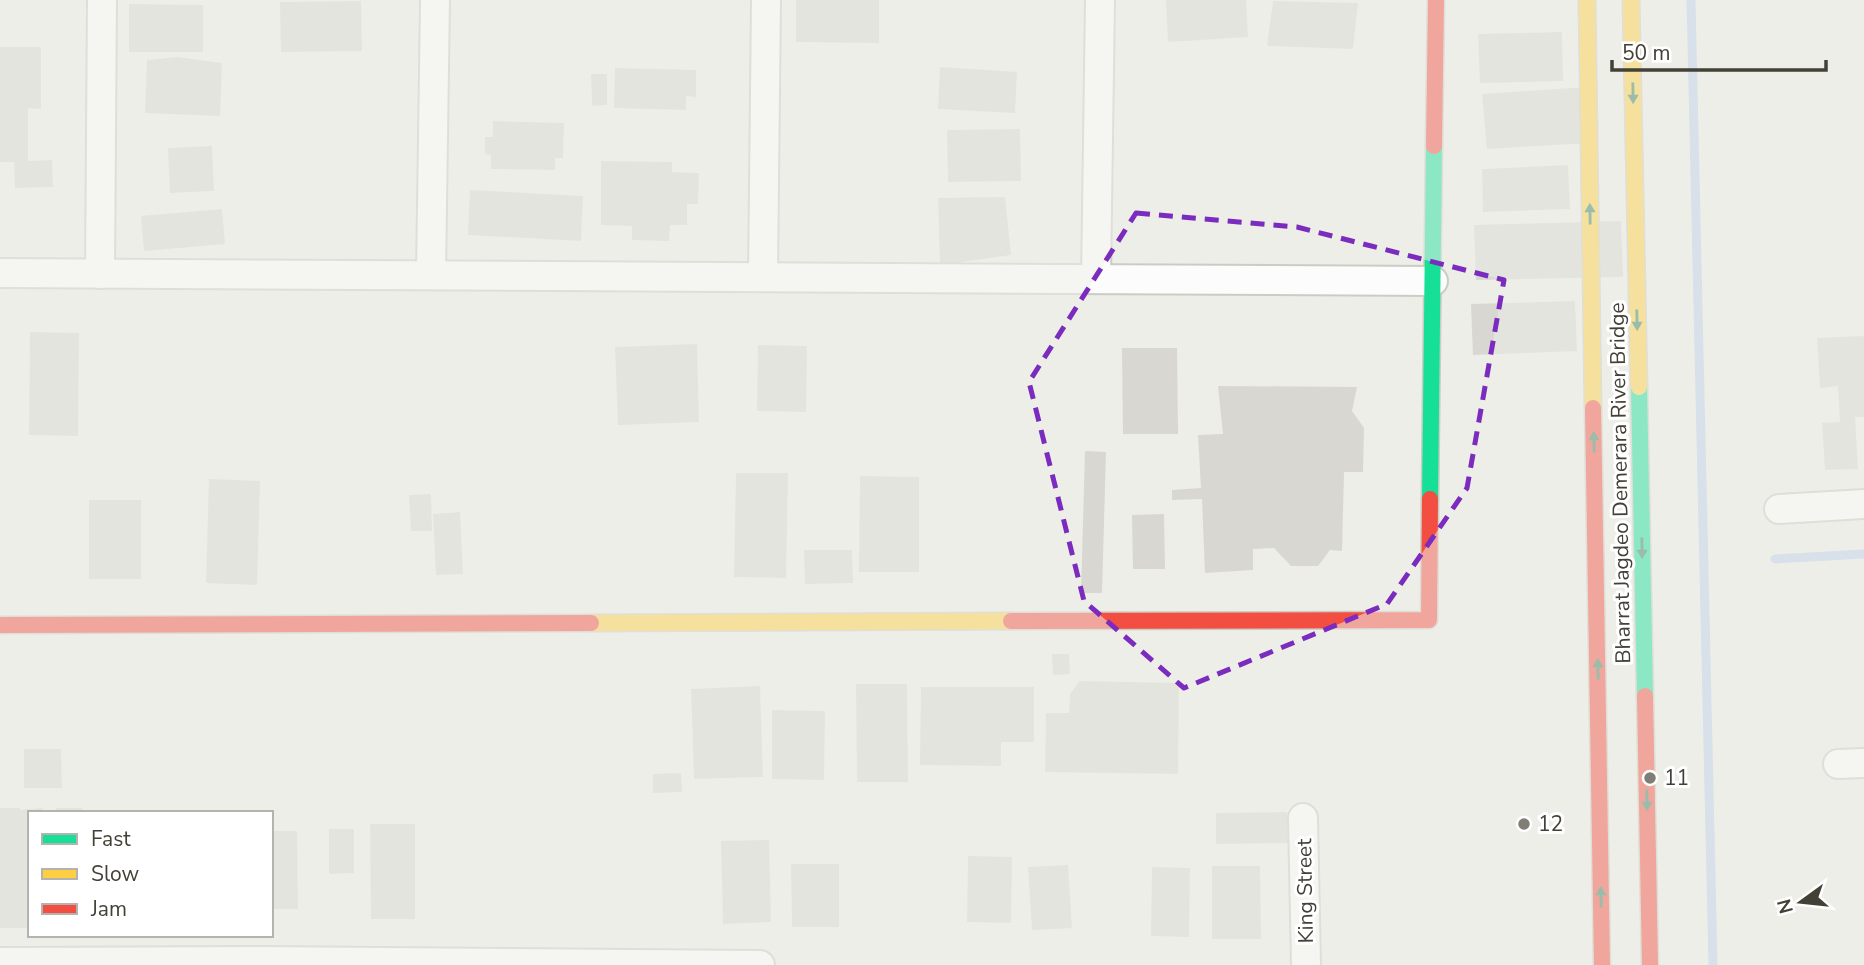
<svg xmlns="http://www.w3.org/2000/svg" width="1864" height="965" font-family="'Nunito Sans',sans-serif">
  <rect width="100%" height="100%" fill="#eeeee9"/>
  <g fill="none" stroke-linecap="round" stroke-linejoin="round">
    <g stroke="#bccee9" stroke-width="9">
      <polyline points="1691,0 1713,965"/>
      <polyline points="1775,559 1864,554"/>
    </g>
  </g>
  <g fill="#d8d7d1">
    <polygon points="796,0 879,0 879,43 796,42"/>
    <polygon points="1166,0 1246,0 1248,37 1168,42"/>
    <polygon points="361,1 362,51 281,52 280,2"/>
    <polygon points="1273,1 1358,3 1353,49 1267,46"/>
    <polygon points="129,4 203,5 203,52 129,52"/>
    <polygon points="1562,32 1563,81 1480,83 1478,34"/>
    <polygon points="0,47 41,47 41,109 28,108 28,161 52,160 53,187 15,188 14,162 0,162"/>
    <polygon points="178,57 222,63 220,116 145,113 147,60"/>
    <polygon points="940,67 1017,72 1015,113 938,109"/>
    <polygon points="615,68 696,70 696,97 686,96 686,110 614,108"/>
    <polygon points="591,74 607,74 607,105 592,106"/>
    <polygon points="1587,87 1590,143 1487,149 1482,94"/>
    <polygon points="493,121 564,123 563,158 555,158 555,170 491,169 491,155 485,154 485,137 493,137"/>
    <polygon points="1020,129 1021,181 948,182 947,130"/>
    <polygon points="212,146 214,191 170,193 168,148"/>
    <polygon points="601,161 672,162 672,172 699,173 698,204 687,204 687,225 670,225 669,241 632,240 632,226 601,225"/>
    <polygon points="1568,165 1570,209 1483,212 1482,169"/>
    <polygon points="470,190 583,196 581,241 468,235"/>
    <polygon points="1005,197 1011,255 940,265 938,198"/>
    <polygon points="222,209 225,244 144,251 141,216"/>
    <polygon points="1621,221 1623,277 1476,280 1474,225"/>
    <polygon points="1575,301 1577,351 1473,355 1471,304"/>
    <polygon points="30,332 79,333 78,436 29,435"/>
    <polygon points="1864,336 1864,417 1855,417 1858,469 1825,470 1822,423 1840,422 1838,386 1820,388 1817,338"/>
    <polygon points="697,344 699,422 618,425 615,347"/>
    <polygon points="758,345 807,346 806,412 757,411"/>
    <polygon points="1122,348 1177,348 1178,434 1123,434"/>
    <polygon points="1218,386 1357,387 1352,411 1364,428 1363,472 1344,472 1342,551 1330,550 1318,566 1291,566 1274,548 1253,549 1253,570 1205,573 1202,499 1172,500 1172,490 1201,488 1198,435 1223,434"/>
    <polygon points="1085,451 1106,452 1102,593 1081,593"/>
    <polygon points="736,473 788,473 786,578 734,577"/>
    <polygon points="860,476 919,477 919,572 859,572"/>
    <polygon points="209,479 260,481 257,585 206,583"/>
    <polygon points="431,494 432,531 411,531 409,495"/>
    <rect x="89" y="500" width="52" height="79"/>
    <polygon points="460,512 463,574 436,575 433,514"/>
    <polygon points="1164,514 1165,569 1133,569 1132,515"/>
    <polygon points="804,550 852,550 853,583 805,584"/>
    <polygon points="1052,654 1069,654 1070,674 1053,675"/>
    <polygon points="1080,681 1179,683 1178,774 1045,772 1046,713 1069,713 1070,694"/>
    <polygon points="856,684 907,684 908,782 857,782"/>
    <polygon points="760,686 763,777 694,779 691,689"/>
    <polygon points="921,687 1034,687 1034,742 1001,742 1001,766 920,765"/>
    <polygon points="772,710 825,711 824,780 772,779"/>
    <polygon points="24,749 61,749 62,788 24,788"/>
    <polygon points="681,773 682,792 653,793 653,774"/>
    <polygon points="0,808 20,808 20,810 43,808 42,813 30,813 30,928 0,928"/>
    <rect x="56" y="808" width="26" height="5"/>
    <polygon points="1287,812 1288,843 1216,844 1216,813"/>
    <polygon points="370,824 415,824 415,919 371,919"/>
    <polygon points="329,829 354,829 354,873 329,874"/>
    <polygon points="271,831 297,831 298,909 271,909"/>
    <polygon points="769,840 771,922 723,924 721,841"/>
    <polygon points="968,856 1012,857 1011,923 967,922"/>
    <polygon points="791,864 839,864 839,927 792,927"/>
    <polygon points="1068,865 1072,928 1032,930 1028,867"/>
    <polygon points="1212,866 1260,866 1261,939 1212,939"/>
    <polygon points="1152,867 1190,868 1189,937 1151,936"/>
  </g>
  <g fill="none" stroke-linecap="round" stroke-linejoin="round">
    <defs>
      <g id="street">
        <polyline points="0,273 1433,281"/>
        <polyline points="100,274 102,0"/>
        <polyline points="431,275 435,0"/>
        <polyline points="763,277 766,0"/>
        <polyline points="1096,279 1100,0"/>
        <polyline points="1779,509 1864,504"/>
        <polyline points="1838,764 1864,763"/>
        <polyline points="1303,818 1306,965"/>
        <polyline points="0,962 260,961 760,965"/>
      </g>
      <g id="fast">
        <polyline points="1639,387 1645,696"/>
        <polyline points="1430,499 1434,146"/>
      </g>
      <g id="slow">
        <polyline points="1587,0 1593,408"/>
        <polyline points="1631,0 1639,387"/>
        <polyline points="591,623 1011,621"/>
      </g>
      <g id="jam">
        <polyline points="1434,146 1436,0"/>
        <polyline points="1593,408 1602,965"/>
        <polyline points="1011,621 1429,620 1430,499"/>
        <polyline points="0,625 591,623"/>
        <polyline points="1645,696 1650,965"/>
      </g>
    </defs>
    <use href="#street" stroke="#ccccc6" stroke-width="32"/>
    <use href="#fast" stroke="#ccccc0" stroke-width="19"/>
    <use href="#slow" stroke="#ccccc0" stroke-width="19"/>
    <use href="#jam" stroke="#ccccc0" stroke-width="19"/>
    <use href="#street" stroke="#fcfcfc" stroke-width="28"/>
    <use href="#fast" stroke="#16e098" stroke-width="16"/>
    <use href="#slow" stroke="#ffcf43" stroke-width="16"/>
    <use href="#jam" stroke="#f24e42" stroke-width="16"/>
  </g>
  <defs><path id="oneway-solid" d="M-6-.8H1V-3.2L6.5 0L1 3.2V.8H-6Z" transform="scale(1.75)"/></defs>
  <g fill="#31805d">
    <use href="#oneway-solid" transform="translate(1633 93) rotate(89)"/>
    <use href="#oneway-solid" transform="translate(1590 214) rotate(-91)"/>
    <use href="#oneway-solid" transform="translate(1637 320) rotate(89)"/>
    <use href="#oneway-solid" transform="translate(1594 442) rotate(-91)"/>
    <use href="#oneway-solid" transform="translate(1642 548) rotate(89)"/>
    <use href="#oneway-solid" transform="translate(1598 669) rotate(-91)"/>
    <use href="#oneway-solid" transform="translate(1647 800) rotate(89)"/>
    <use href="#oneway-solid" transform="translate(1601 897) rotate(-91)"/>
  </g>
  <path d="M0 0H1864V965H0ZM1136 213 1297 227 1504 280 1467 488 1387 604 1184 688 1084 601 1029 382Z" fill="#eeeee9" fill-opacity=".55" fill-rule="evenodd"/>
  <path fill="none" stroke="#7b2cbf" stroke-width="5" stroke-dasharray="14 9" stroke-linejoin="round" d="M1136 213 1297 227 1504 280 1467 488 1387 604 1184 688 1084 601 1029 382Z"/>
  <g fill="#7f7d75" stroke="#fff" stroke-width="2.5">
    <circle cx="1650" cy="778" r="7"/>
    <circle cx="1524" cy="824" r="7"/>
  </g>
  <g text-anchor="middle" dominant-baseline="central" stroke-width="6" stroke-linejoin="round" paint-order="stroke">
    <g font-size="21" fill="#434036" stroke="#fff">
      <text transform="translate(1620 483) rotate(-91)">Bharrat Jagdeo Demerara River Bridge</text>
      <text transform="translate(1305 891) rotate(-91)">King Street</text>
    </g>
    <g font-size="21" fill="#434036" stroke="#fff" text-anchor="start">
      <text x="1664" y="778">11</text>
      <text x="1538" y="824">12</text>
    </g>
  </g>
  <rect x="28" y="811" width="245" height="126" fill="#ffffff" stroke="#b4b3af" stroke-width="2"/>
  <rect x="42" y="834" width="35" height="10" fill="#16e098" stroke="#b4b3af" stroke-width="2"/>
  <text x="91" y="846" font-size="21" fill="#434036">Fast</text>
  <rect x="42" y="869" width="35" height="10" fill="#ffcf43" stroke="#b4b3af" stroke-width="2"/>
  <text x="91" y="881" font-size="21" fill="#434036">Slow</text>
  <rect x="42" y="904" width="35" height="10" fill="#f24e42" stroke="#b4b3af" stroke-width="2"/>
  <text x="91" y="916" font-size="21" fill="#434036">Jam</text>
  <g transform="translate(1801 902) rotate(255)" stroke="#ffffff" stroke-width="5" paint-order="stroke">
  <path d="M0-5L12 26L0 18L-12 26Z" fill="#434036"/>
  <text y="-10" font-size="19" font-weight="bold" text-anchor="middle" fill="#434036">N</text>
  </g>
  <path d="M1612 60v10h214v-10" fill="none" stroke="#434036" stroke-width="3.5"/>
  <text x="1622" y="60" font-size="21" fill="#434036" stroke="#ffffff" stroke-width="5" paint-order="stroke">50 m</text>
</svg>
